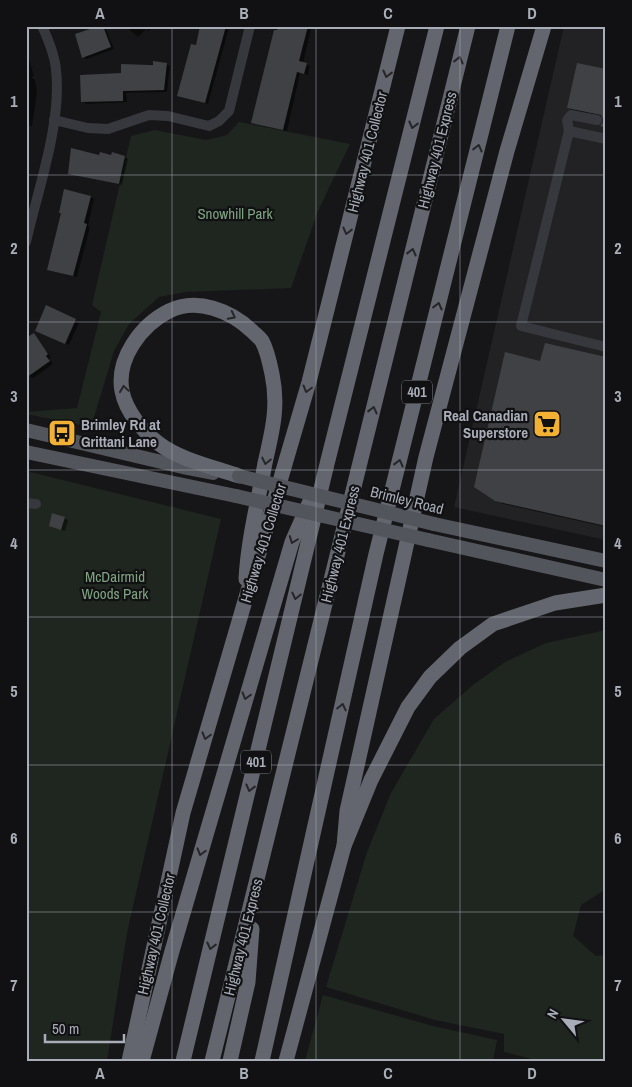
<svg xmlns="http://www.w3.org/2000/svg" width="632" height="1087" font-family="'Archivo Narrow',sans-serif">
  <rect width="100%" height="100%" fill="#161618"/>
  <polygon fill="#222225" points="564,26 606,26 606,540 454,507"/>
  <g fill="#1e261f">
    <polygon points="239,122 350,144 318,211 291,288 186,292 159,297 129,324 114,351 91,427 26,414 26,412 77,408 101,312 92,305 131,136 155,130 206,140 227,135"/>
    <polygon points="26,471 221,519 127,933 107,1061 26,1061"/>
    <polygon points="606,630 606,889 581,905 573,936 596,956 606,955 606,1061 540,1061 504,1052 504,1034 435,1020 326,987 367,852 391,793 434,719 473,685 505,662 546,643"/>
    <polygon points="323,995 433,1026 497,1040 493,1061 305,1061"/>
  </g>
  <g fill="#0007">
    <polygon points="125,26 153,26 149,31 146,29 138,37"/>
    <polygon points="201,26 229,28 208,104 178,95 197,47"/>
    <polygon points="276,26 312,26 303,63 310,66 308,75 300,73 287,131 253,122"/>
    <polygon points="102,27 106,29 114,49 87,59 83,57"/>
    <polygon points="26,49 34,76 31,77 35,80 37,92 32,126 29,126 26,140"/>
    <polygon points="166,64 170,66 167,92 126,93 127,102 86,104 82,101 122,75 122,65"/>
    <polygon points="606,71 606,128 602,126 605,118 603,116 574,111 568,108"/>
    <polygon points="100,156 125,157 128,159 122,185 69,173"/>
    <polygon points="91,197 94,199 88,226 90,227 77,277 52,271 48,269"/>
    <polygon points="75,321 79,323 69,345 40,332"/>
    <polygon points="34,335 51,357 49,358 53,364 33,378 29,376"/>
    <polygon points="606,358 606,527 503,504 496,500 541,362"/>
    <polygon points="64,518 68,520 65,531 50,526"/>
  </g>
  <g fill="#404145">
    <polygon points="99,26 103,26 111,47 82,58 75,34"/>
    <polygon points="200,26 226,26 205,103 177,96 191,44 196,45"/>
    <polygon points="278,26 308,26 299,61 307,63 304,74 297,72 283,130 251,123 274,30 277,30"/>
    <polygon points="153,61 167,63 164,90 123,91 123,101 81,102 80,75 121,73 121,64 153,65"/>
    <polygon points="577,63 606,69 606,128 600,126 604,121 601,115 567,108"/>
    <polygon points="71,148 99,155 100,152 111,155 112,152 125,156 119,184 68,174"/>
    <polygon points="64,189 91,196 84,223 87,224 73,276 47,270 61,213 59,213"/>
    <polygon points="46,305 76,319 65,344 35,331"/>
    <polygon points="34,333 48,354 46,356 50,361 26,378 26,338"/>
    <polygon points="545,343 606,357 606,526 495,501 474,487 505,352 540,361"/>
    <polygon points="52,513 65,517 61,530 49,526"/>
  </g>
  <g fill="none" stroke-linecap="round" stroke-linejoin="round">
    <g stroke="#37383d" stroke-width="10">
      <polyline points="54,120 88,128 108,129 149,115 168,116 209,126 219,121 229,111 250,26"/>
      <polyline points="569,131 567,120 571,115 597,120"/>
      <polyline points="606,139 569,131 521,326 606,347"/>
      <path d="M26 242C38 189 62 123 56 70 55 56 48 39 42 26"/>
      <polyline points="26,503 36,504"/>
    </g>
    <g stroke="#53555c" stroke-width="14">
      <polyline points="26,430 187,468 213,473"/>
      <polyline points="26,452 236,496"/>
      <polyline points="434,524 606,561"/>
      <polyline points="428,540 606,580"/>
    </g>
    <g stroke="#63666e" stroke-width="15">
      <path d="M239 476C213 467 180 460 158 443 143 431 126 412 122 391 116 359 141 325 169 311 197 297 231 311 252 331 255 334 260 338 262 341 267 350 270 364 272 374 279 407 272 432 265 463 258 502 248 540 246 579"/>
      <polyline points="344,846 347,811 426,457 507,151 544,26"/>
      <polyline points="129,1061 183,813 309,382 398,26"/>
      <polyline points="142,1061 172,951 292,542 311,499"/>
      <polyline points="183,1061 327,464 437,26"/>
      <polyline points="212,1061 468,26"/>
      <polyline points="230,1061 248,982 252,929"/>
      <polyline points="262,1061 376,554 508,26"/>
      <polyline points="286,1061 344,846 371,780 408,707 430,677 460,648 493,624 555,603 606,595"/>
    </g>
    <g stroke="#53555c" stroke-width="14">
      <polyline points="239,476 434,524"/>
      <polyline points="236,496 428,540"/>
    </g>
  </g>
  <defs><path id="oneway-chevron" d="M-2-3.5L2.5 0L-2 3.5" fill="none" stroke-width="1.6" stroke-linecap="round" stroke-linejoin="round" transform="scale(1.25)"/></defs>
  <g stroke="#26262a">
    <use href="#oneway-chevron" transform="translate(459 60) rotate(-76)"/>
    <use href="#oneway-chevron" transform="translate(387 74) rotate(104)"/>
    <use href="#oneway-chevron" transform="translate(413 125) rotate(104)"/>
    <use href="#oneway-chevron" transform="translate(478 148) rotate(-76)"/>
    <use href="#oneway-chevron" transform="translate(347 231) rotate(104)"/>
    <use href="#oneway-chevron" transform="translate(412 252) rotate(-76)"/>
    <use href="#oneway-chevron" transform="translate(438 306) rotate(-76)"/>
    <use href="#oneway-chevron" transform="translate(232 316) rotate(27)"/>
    <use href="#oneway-chevron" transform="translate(124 389) rotate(-98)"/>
    <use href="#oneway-chevron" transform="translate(307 389) rotate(105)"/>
    <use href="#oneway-chevron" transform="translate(373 410) rotate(-76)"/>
    <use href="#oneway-chevron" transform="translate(266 461) rotate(102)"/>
    <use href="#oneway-chevron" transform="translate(399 463) rotate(-76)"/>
    <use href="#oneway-chevron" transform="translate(293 540) rotate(111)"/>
    <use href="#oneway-chevron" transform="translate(296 596) rotate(103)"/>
    <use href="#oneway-chevron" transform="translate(246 696) rotate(106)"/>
    <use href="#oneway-chevron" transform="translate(342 707) rotate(-77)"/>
    <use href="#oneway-chevron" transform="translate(206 736) rotate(106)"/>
    <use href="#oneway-chevron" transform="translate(250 788) rotate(104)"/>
    <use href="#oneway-chevron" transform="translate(201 852) rotate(106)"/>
    <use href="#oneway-chevron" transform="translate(211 946) rotate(104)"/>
  </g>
  <path fill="none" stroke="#a8adb8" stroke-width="1" stroke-opacity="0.55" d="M172 26V1061M316 26V1061M460 26V1061M26 175H606M26 322H606M26 470H606M26 617H606M26 765H606M26 912H606"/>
  <defs>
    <symbol id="supermarket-square" viewBox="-11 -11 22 22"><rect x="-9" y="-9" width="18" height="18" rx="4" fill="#f2b134" stroke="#111113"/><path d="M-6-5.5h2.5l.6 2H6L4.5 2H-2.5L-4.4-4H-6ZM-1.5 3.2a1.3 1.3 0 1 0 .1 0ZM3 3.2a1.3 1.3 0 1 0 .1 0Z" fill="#111"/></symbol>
    <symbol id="bus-square" viewBox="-11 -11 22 22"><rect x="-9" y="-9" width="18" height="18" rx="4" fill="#f2b134" stroke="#111113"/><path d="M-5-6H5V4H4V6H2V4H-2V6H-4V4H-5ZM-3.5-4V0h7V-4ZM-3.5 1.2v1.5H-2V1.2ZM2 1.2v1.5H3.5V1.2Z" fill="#111"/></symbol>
  </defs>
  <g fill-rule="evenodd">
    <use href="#supermarket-square" x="531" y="408" width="32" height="32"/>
    <use href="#bus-square" x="46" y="417" width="32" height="32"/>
  </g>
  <g text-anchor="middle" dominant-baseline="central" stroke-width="4.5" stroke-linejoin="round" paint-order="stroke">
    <g fill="#111113" stroke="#7b7e86" stroke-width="1">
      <rect x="402" y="380.5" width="30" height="23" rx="4"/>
      <rect x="241" y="750.5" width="30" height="23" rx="4"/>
    </g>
    <g font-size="14" font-weight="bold" fill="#a8adb8">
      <text x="417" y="392">401</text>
      <text x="256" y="762">401</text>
    </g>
    <g font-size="15" fill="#a8adb8" stroke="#111113">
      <text transform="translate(437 150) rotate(-76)">Highway 401 Express</text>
      <text transform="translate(367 152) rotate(-76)">Highway 401 Collector</text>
      <text transform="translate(407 500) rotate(14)">Brimley Road</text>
      <text transform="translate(263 543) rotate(-73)">Highway 401 Collector</text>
      <text transform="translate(340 544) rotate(-76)">Highway 401 Express</text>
      <text transform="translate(156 934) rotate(-77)">Highway 401 Collector</text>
      <text transform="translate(243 937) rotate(-76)">Highway 401 Express</text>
    </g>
    <g font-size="15" fill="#7fa381" stroke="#111113">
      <text x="235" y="213">Snowhill Park</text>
      <text x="115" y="576">McDairmid<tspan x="115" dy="17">Woods Park</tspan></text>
    </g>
    <g font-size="15" font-weight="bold" fill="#a8adb8" stroke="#111113" text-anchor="end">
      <text x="528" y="415">Real Canadian<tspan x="528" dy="17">Superstore</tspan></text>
      <text x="81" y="424" text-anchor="start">Brimley Rd at<tspan x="81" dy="17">Grittani Lane</tspan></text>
    </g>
  </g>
  <rect width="632" height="1087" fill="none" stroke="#111113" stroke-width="55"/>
  <g transform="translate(564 1020) rotate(299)" stroke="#111113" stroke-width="4" paint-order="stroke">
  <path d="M0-4L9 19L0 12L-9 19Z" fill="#a8adb8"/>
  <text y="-8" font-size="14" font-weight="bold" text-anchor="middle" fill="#a8adb8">N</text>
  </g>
  <path d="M45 1034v8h79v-8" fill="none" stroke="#a8adb8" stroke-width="2.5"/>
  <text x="52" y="1034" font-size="15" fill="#a8adb8" stroke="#111113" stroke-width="4" paint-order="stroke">50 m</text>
  <rect x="28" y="28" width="576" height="1032" fill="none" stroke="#a8adb8" stroke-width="2"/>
  <g font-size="16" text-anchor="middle" font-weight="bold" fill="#a8adb8">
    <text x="100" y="19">A</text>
    <text x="244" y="19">B</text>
    <text x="388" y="19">C</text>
    <text x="532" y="19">D</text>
    <text x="14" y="107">1</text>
    <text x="618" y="107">1</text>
    <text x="14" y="254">2</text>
    <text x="618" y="254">2</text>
    <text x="14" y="402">3</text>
    <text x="618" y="402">3</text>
    <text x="14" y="549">4</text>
    <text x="618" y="549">4</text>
    <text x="14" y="697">5</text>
    <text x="618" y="697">5</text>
    <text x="14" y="844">6</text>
    <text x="618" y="844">6</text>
    <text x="14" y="991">7</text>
    <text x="618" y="991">7</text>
    <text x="100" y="1079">A</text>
    <text x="244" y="1079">B</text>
    <text x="388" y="1079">C</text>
    <text x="532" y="1079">D</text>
  </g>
</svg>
